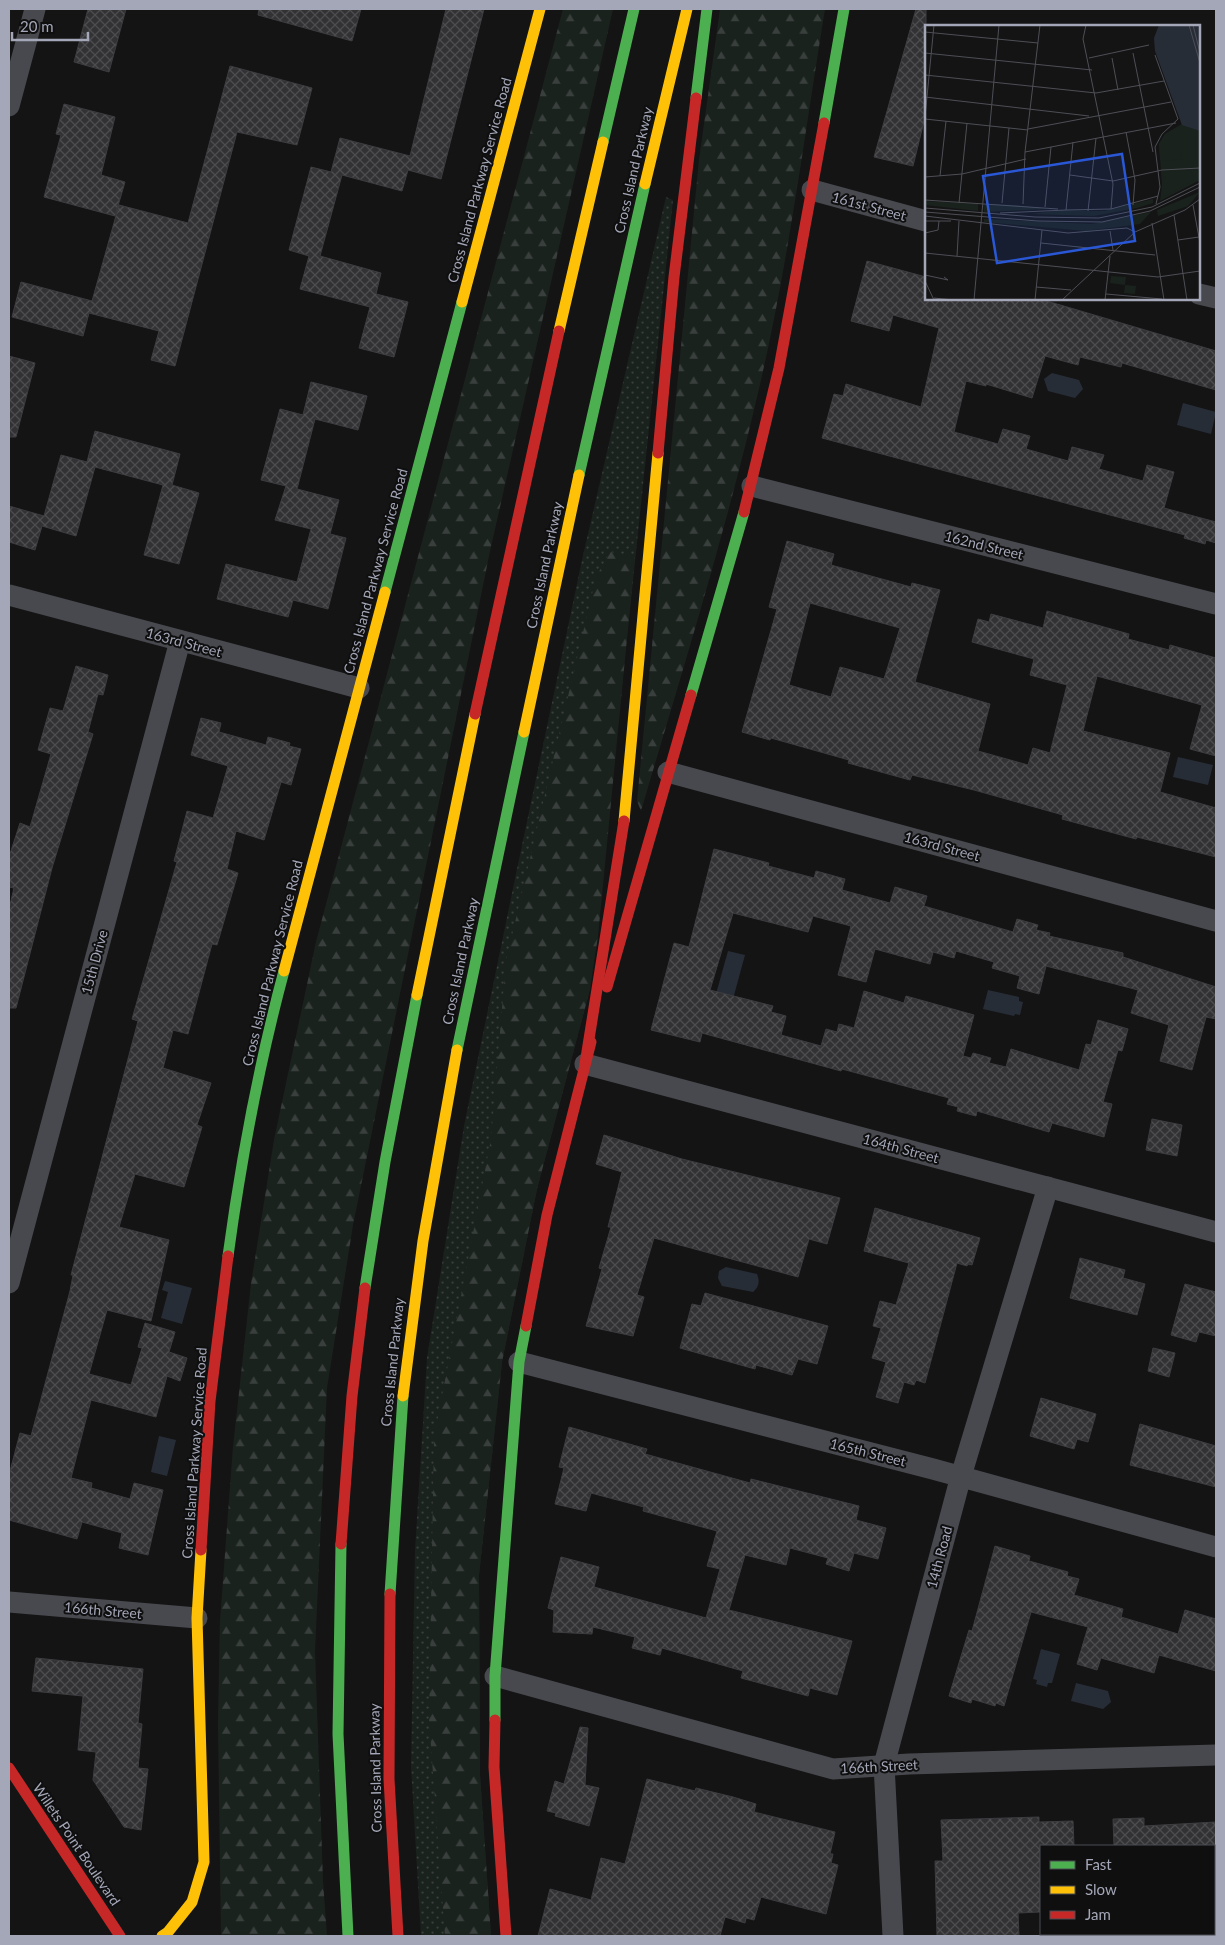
<svg xmlns="http://www.w3.org/2000/svg" width="1225" height="1945" font-family="Lato,sans-serif">
  <defs>
    <pattern id="grass-dots" width="8" height="8" patternUnits="userSpaceOnUse" patternTransform="scale(1.25)"><rect width="8" height="8" fill="#1a221d"/><path d="M2 2h.1M6 6h.1" fill="none" stroke="#383f3c" stroke-width="1.8" stroke-linecap="round"/></pattern>
    <pattern id="forest-firs" width="22" height="20" patternUnits="userSpaceOnUse" patternTransform="scale(1.25)"><rect width="22" height="20" fill="#1a221d"/><path d="M5 1l3.5 6h-7zM16 11l3.5 6h-7z" fill="#383f3c"/></pattern>
    <pattern id="building-cross-hatch" width="8" height="8" patternUnits="userSpaceOnUse" patternTransform="scale(1.25)"><rect width="8" height="8" fill="#323234"/><path d="M0 0l8 8M0 8l8-8" fill="none" stroke="#4d4d4f"/></pattern>
  </defs>
  <rect width="100%" height="100%" fill="#141415"/>
  <polygon fill="url(#grass-dots)" points="666,197 673,200 590,989 537,1189 502,1362 479,1575 480,1775 491,1936 421,1936 411,1766 415,1551 427,1358 464,1126 516,874 582,560"/>
  <g fill="url(#forest-firs)">
    <polygon points="563,9 613,9 490,551 353,1225 327,1388 315,1651 323,1881 327,1936 221,1936 218,1722 220,1621 233,1447 251,1284 274,1140 316,942"/>
    <path d="M720 9H825C805 132 789 258 761 380 728 525 683 668 641 811L637 801 699 160Z"/>
    <polygon points="610,552 635,556 598,936 590,989 537,1189 502,1362 479,1575 480,1775 491,1936 445,1936 429,1719 434,1438 491,1139 506,961 596,577"/>
  </g>
  <g fill="#272d37">
    <polygon points="1052,373 1079,380 1083,389 1075,398 1048,391 1044,379"/>
    <polygon points="1183,403 1216,412 1211,434 1177,425"/>
    <polygon points="1178,757 1213,765 1208,785 1173,777"/>
    <polygon points="728,951 745,955 733,999 716,994"/>
    <polygon points="988,990 1019,997 1019,1001 1023,1002 1020,1015 1015,1014 1014,1016 983,1009"/>
    <path d="M726 1267 757 1274C760 1282 759 1287 753 1292L722 1286 718 1278 719 1271Z"/>
    <polygon points="165,1281 192,1288 182,1324 161,1318 168,1292 162,1290"/>
    <polygon points="159,1436 176,1440 167,1476 151,1472"/>
    <polygon points="1041,1649 1060,1654 1052,1683 1048,1683 1047,1687 1036,1684 1037,1680 1033,1679"/>
    <polygon points="1076,1683 1108,1691 1111,1702 1103,1709 1071,1701"/>
  </g>
  <g fill="url(#building-cross-hatch)" stroke="#3d3d41" fill-rule="evenodd">
    <polygon points="88,9 126,9 109,72 74,62"/>
    <polygon points="259,9 361,9 352,41 258,15"/>
    <polygon points="446,9 484,9 441,179 408,170 402,191 342,175 320,256 381,273 376,294 408,302 394,357 359,348 370,307 300,289 309,256 289,250 311,167 331,172 340,138 410,156"/>
    <polygon points="916,9 926,9 926,113 913,166 874,157"/>
    <polygon points="230,66 312,88 297,145 237,132 175,366 151,360 159,331 89,313 83,336 12,317 21,282 92,301 119,205 188,223"/>
    <polygon points="64,104 115,117 101,175 125,182 115,216 44,197 61,135 56,134"/>
    <polygon points="867,261 926,277 926,299 1040,299 1216,351 1216,390 1122,363 1121,367 1080,357 1078,365 1045,356 1032,398 986,384 986,386 966,381 954,432 998,444 1003,429 1030,436 1026,449 1068,461 1072,447 1104,455 1099,469 1143,481 1147,465 1174,472 1164,508 1216,522 1216,543 1206,540 1205,544 1184,538 1185,535 822,438 834,394 843,396 846,384 921,407 939,328 893,315 889,331 851,321"/>
    <polygon points="9,356 35,363 16,437 9,437"/>
    <polygon points="311,382 367,396 358,430 315,419 297,489 339,500 330,534 346,538 328,609 293,600 288,617 217,599 226,564 297,582 311,529 275,520 286,486 261,480 280,409 303,415"/>
    <polygon points="95,431 180,454 172,485 199,493 179,564 144,555 163,485 95,467 76,536 42,526 35,550 9,542 9,506 44,516 61,455 87,462"/>
    <path d="M787 541 834 554 831 565 911 587 912 583 940 590 915 682 990 704 978 751 1028 765 1033 748 1050 753 1067 685 1030 675 1034 659 972 642 978 619 989 622 991 614 1043 628 1047 611 1129 634 1128 639 1169 650 1170 645 1216 658V756L1190 749 1202 705 1097 676 1083 731 1170 753 1160 792 1216 808V857L1137 837 1136 839 1062 819 1063 815 974 790 912 775 910 780 848 763 849 760 771 738 770 740 742 732 777 609 769 607ZM810 603 900 628 884 679 840 667 831 697 789 685Z"/>
    <polygon points="76,666 108,675 103,695 98,694 88,732 93,734 52,868 16,1008 9,1008 9,909 14,888 9,887 9,857 20,823 30,827 51,754 38,750 50,708 63,711"/>
    <polygon points="201,718 221,723 219,732 266,745 268,737 290,743 289,746 301,749 291,785 281,782 264,840 236,831 227,869 238,873 217,945 212,944 188,1034 173,1030 163,1068 211,1083 197,1125 202,1127 184,1187 135,1174 119,1227 169,1240 151,1321 107,1310 89,1374 131,1385 142,1348 138,1347 145,1323 175,1332 169,1352 187,1358 180,1381 167,1376 156,1417 91,1400 71,1478 92,1483 91,1488 130,1499 134,1483 163,1490 148,1555 119,1548 122,1533 82,1522 77,1539 9,1520 9,1475 20,1433 31,1436 70,1291 73,1275 71,1275 138,1021 132,1019 177,862 174,861 187,811 213,818 228,766 191,755"/>
    <polygon points="714,849 769,863 768,866 814,878 816,871 845,879 842,890 890,903 895,887 927,896 924,906 1013,932 1017,919 1038,925 1036,930 1050,933 1049,936 1123,953 1123,957 1216,987 1216,1019 1206,1017 1192,1070 1160,1061 1169,1025 1131,1013 1138,990 1046,966 1039,994 1017,988 1020,976 992,968 994,962 956,951 954,958 933,952 930,964 875,949 866,982 838,975 851,926 813,916 808,932 733,913 710,990 773,1006 771,1012 786,1016 781,1035 821,1046 826,1029 837,1032 839,1024 854,1028 864,991 904,1003 906,996 974,1015 963,1056 971,1058 973,1053 991,1058 989,1063 1006,1067 1011,1049 1079,1070 1086,1044 1091,1045 1098,1020 1128,1029 1122,1051 1118,1050 1103,1102 1112,1104 1104,1137 1052,1123 1049,1132 977,1111 976,1116 957,1111 958,1107 947,1104 949,1098 842,1069 841,1071 702,1033 700,1042 651,1030 674,943 689,947"/>
    <polygon points="1152,1119 1182,1125 1177,1156 1146,1150"/>
    <polygon points="604,1135 682,1159 840,1198 827,1244 809,1239 798,1277 654,1238 637,1295 644,1297 633,1336 586,1326 602,1269 599,1268 611,1227 608,1227 622,1172 596,1164"/>
    <polygon points="875,1208 980,1238 972,1265 968,1264 967,1266 957,1263 925,1383 916,1380 914,1385 904,1382 898,1403 876,1397 886,1362 872,1358 881,1328 873,1326 880,1301 896,1305 909,1263 864,1251"/>
    <polygon points="1080,1258 1125,1270 1123,1278 1145,1284 1137,1315 1070,1298"/>
    <polygon points="1185,1284 1216,1292 1216,1336 1199,1332 1196,1342 1171,1335"/>
    <polygon points="705,1293 828,1326 817,1364 798,1359 792,1375 756,1365 755,1369 680,1348 692,1304 701,1306"/>
    <polygon points="1153,1348 1175,1353 1169,1377 1148,1371"/>
    <polygon points="1041,1398 1096,1414 1088,1442 1077,1439 1074,1449 1030,1436"/>
    <polygon points="1140,1424 1216,1446 1216,1487 1130,1465"/>
    <polygon points="569,1427 647,1449 645,1454 750,1483 751,1479 859,1506 856,1520 886,1528 878,1559 854,1553 849,1571 826,1564 828,1558 790,1548 786,1565 745,1555 729,1610 852,1641 837,1695 810,1688 808,1696 741,1678 743,1671 662,1648 660,1655 632,1648 635,1637 593,1627 592,1634 553,1632 554,1610 548,1608 561,1557 599,1567 594,1587 706,1618 720,1569 707,1566 717,1531 643,1511 644,1507 591,1493 586,1511 555,1504 564,1468 559,1467"/>
    <polygon points="995,1546 1030,1556 1029,1561 1068,1572 1067,1576 1079,1579 1074,1595 1123,1609 1121,1617 1178,1634 1185,1610 1216,1619 1216,1671 1159,1655 1154,1673 1101,1658 1097,1670 1077,1664 1088,1627 1031,1612 1004,1706 996,1703 995,1706 972,1699 971,1703 949,1696 969,1630 972,1631"/>
    <polygon points="36,1658 143,1669 138,1723 142,1724 138,1768 148,1769 141,1830 124,1827 93,1780 96,1752 78,1750 83,1696 32,1691"/>
    <polygon points="580,1727 588,1728 585,1785 599,1788 589,1826 555,1816 556,1813 547,1811 555,1781 564,1784"/>
    <polygon points="647,1779 695,1791 696,1788 733,1797 756,1804 754,1812 835,1832 830,1854 833,1854 831,1863 838,1865 826,1914 761,1897 754,1920 746,1918 745,1923 725,1917 720,1936 538,1936 550,1889 591,1900 601,1858 625,1864"/>
    <polygon points="1039,1817 1039,1822 1073,1821 1074,1846 1041,1846 1040,1912 1018,1913 1019,1936 937,1936 935,1861 943,1861 941,1820"/>
    <polygon points="1144,1818 1144,1826 1216,1822 1216,1846 1114,1846 1113,1819"/>
  </g>
  <g fill="none" stroke-linecap="round" stroke-linejoin="round">
    <g stroke="#48494e" stroke-width="21">
      <polyline points="9,106 35,9"/>
      <polyline points="812,190 926,221"/>
      <polyline points="1199,294 1216,298"/>
      <polyline points="752,486 1216,604"/>
      <polyline points="9,595 359,688"/>
      <polyline points="668,772 1216,921"/>
      <polyline points="585,1064 1216,1232"/>
      <polyline points="9,1283 180,641"/>
      <polyline points="519,1362 933,1469 1216,1547"/>
      <polyline points="9,1602 197,1618"/>
      <polyline points="495,1676 833,1769 909,1764 1216,1755"/>
      <polyline points="893,1936 884,1765 961,1476 1048,1187"/>
    </g>
    <g stroke="#4caf50" stroke-width="11">
      <polyline points="696,98 707,9"/>
      <polyline points="824,123 844,9"/>
      <polyline points="603,142 634,9"/>
      <polyline points="579,475 645,184"/>
      <polyline points="385,592 462,302"/>
      <polyline points="691,695 744,512"/>
      <polyline points="457,1050 524,732"/>
      <path d="M228 1256C241 1160 259 1064 284 971"/>
      <polyline points="365,1288 385,1162 417,995"/>
      <polyline points="341,1544 338,1734 348,1936"/>
      <polyline points="390,1594 403,1396"/>
      <polyline points="495,1720 495,1676 519,1362 526,1326"/>
    </g>
    <g stroke="#ffc107" stroke-width="11">
      <polyline points="645,184 687,9"/>
      <polyline points="462,302 540,9"/>
      <polyline points="559,331 603,142"/>
      <polyline points="524,732 579,475"/>
      <polyline points="624,821 658,453"/>
      <polyline points="284,971 385,592"/>
      <polyline points="417,995 475,714"/>
      <polyline points="403,1396 423,1241 457,1050"/>
      <polyline points="162,1936 168,1932 192,1902 204,1862 197,1618 201,1550"/>
    </g>
    <g stroke="#c62828" stroke-width="11">
      <polyline points="658,453 674,277 696,98"/>
      <polyline points="744,512 779,368 824,123"/>
      <polyline points="475,714 559,331"/>
      <polyline points="607,987 691,695"/>
      <polyline points="585,1064 624,821"/>
      <polyline points="526,1326 547,1215 591,1042"/>
      <polyline points="341,1544 352,1396 365,1288"/>
      <polyline points="201,1550 210,1401 228,1256"/>
      <polyline points="390,1594 389,1779 398,1936"/>
      <polyline points="495,1720 494,1767 506,1936"/>
      <polyline points="9,1768 120,1936"/>
    </g>
  </g>
  <g text-anchor="middle" dominant-baseline="central" stroke-width="4" stroke-linejoin="round" paint-order="stroke">
    <g font-size="14" fill="#a4a7b7" stroke="#0f0f10">
      <text transform="translate(633 170) rotate(-77)">Cross Island Parkway</text>
      <text transform="translate(479 180) rotate(-75)">Cross Island Parkway Service Road</text>
      <text transform="translate(869 206) rotate(15)">161st Street</text>
      <text transform="translate(984 545) rotate(14)">162nd Street</text>
      <text transform="translate(544 565) rotate(-78)">Cross Island Parkway</text>
      <text transform="translate(375 571) rotate(-75)">Cross Island Parkway Service Road</text>
      <text transform="translate(184 642) rotate(15)">163rd Street</text>
      <text transform="translate(942 846) rotate(15)">163rd Street</text>
      <text transform="translate(460 961) rotate(-78)">Cross Island Parkway</text>
      <text transform="translate(94 962) rotate(-75)">15th Drive</text>
      <text transform="translate(272 963) rotate(-76)">Cross Island Parkway Service Road</text>
      <text transform="translate(901 1148) rotate(15)">164th Street</text>
      <text transform="translate(392 1362) rotate(-84)">Cross Island Parkway</text>
      <text transform="translate(868 1452) rotate(14)">165th Street</text>
      <text transform="translate(194 1453) rotate(-86)">Cross Island Parkway Service Road</text>
      <text transform="translate(939 1557) rotate(-75)">14th Road</text>
      <text transform="translate(103 1610) rotate(5)">166th Street</text>
      <text transform="translate(879 1766) rotate(-3)">166th Street</text>
      <text transform="translate(375 1768) rotate(-91)">Cross Island Parkway</text>
      <text transform="translate(77 1844) rotate(56)">Willets Point Boulevard</text>
    </g>
  </g>
  <g transform="translate(925 25)">
    <rect width="275" height="275" fill="#141415"/>
    <path d="M257 99 275 106V155L235 176 237 160 234 119 240 109ZM275 167 263 181 233 191 232 185Z" fill="#1a221d"/>
    <path d="M252 102 257 134 239 136 235 135 234 119 240 109ZM266 145 269 155 238 172 239 147ZM228 174V178L212 183 169 191 105 189 136 185 179 186ZM0 176 53 179V186L0 180ZM58 179 91 180 123 184 59 187ZM226 187 215 199 161 206 59 197V194L167 199Z" fill="#1a221d"/>
    <path d="M186 251 201 252 200 260 211 261 210 269 199 268 200 260 185 258Z" fill="#1a221d"/>
    <path d="M234 0H275V106L257 100 230 26 229 13Z" fill="#272d37"/>
    <path fill="none" stroke="#4e4f56" stroke-width="1" d="M161 0 158 14 188 159 186 184M264 0 275 38M268 0 275 28M0 7 113 18M0 28 167 45M208 28 228 127M230 30 253 94 237 109 230 122 235 162 231 179M164 33 224 20M187 33 193 65M0 50 171 68 239 56M0 72 164 91M0 92 9 0M0 94 103 105M103 104 246 77M201 107 210 155 208 180M100 127 251 98M145 150 188 156 237 145 275 143M15 151 21 96M0 152 37 149 101 134M0 175 133 184M34 178 42 98M77 178 84 103M98 179 100 127 115 0M268 180 275 218M120 182 126 122M0 183 110 192 174 193 227 182 275 158M141 185 186 184 233 171M141 185 148 117M163 186 171 113M0 187 113 196 177 197 225 186 275 162M75 188 141 185M249 190 262 275M0 191 143 208 202 203 210 207M0 196H26M227 198 239 275M185 206 188 225M0 208 13 205 14 196M253 215 274 212M116 218 230 230M0 228 233 252 275 246M32 231 34 196M0 250 23 255 19 252M0 256 9 275M111 262 146 265M181 269 237 274M9 273 28 275M49 275 74 0M110 275 117 205M137 275 210 207 260 185 275 174M180 275 185 231"/>
    <path fill="#2a57d5" fill-opacity="0.15" stroke="#2a57d5" stroke-width="2.5" d="M197 129 210 216 72 238 58 151Z"/>
    <rect width="275" height="275" fill="none" stroke="#a4a7b7" stroke-width="2.5"/>
  </g>
  <rect width="1225" height="1945" fill="none" stroke="#a4a7b7" stroke-width="20"/>
  <rect x="1040" y="1845" width="175" height="90" fill="#0f0f10" stroke="#4b4c53"/>
  <rect x="1050" y="1861" width="25" height="8" fill="#4caf50" stroke="#4b4c53"/>
  <text x="1085" y="1870" font-size="15" fill="#a4a7b7">Fast</text>
  <rect x="1050" y="1886" width="25" height="8" fill="#ffc107" stroke="#4b4c53"/>
  <text x="1085" y="1895" font-size="15" fill="#a4a7b7">Slow</text>
  <rect x="1050" y="1911" width="25" height="8" fill="#c62828" stroke="#4b4c53"/>
  <text x="1085" y="1920" font-size="15" fill="#a4a7b7">Jam</text>
  <path d="M12 32v8h76v-8" fill="none" stroke="#a4a7b7" stroke-width="2.5"/>
  <text x="20" y="32" font-size="15" fill="#a4a7b7" stroke="#0f0f10" stroke-width="4" paint-order="stroke">20 m</text>
</svg>
